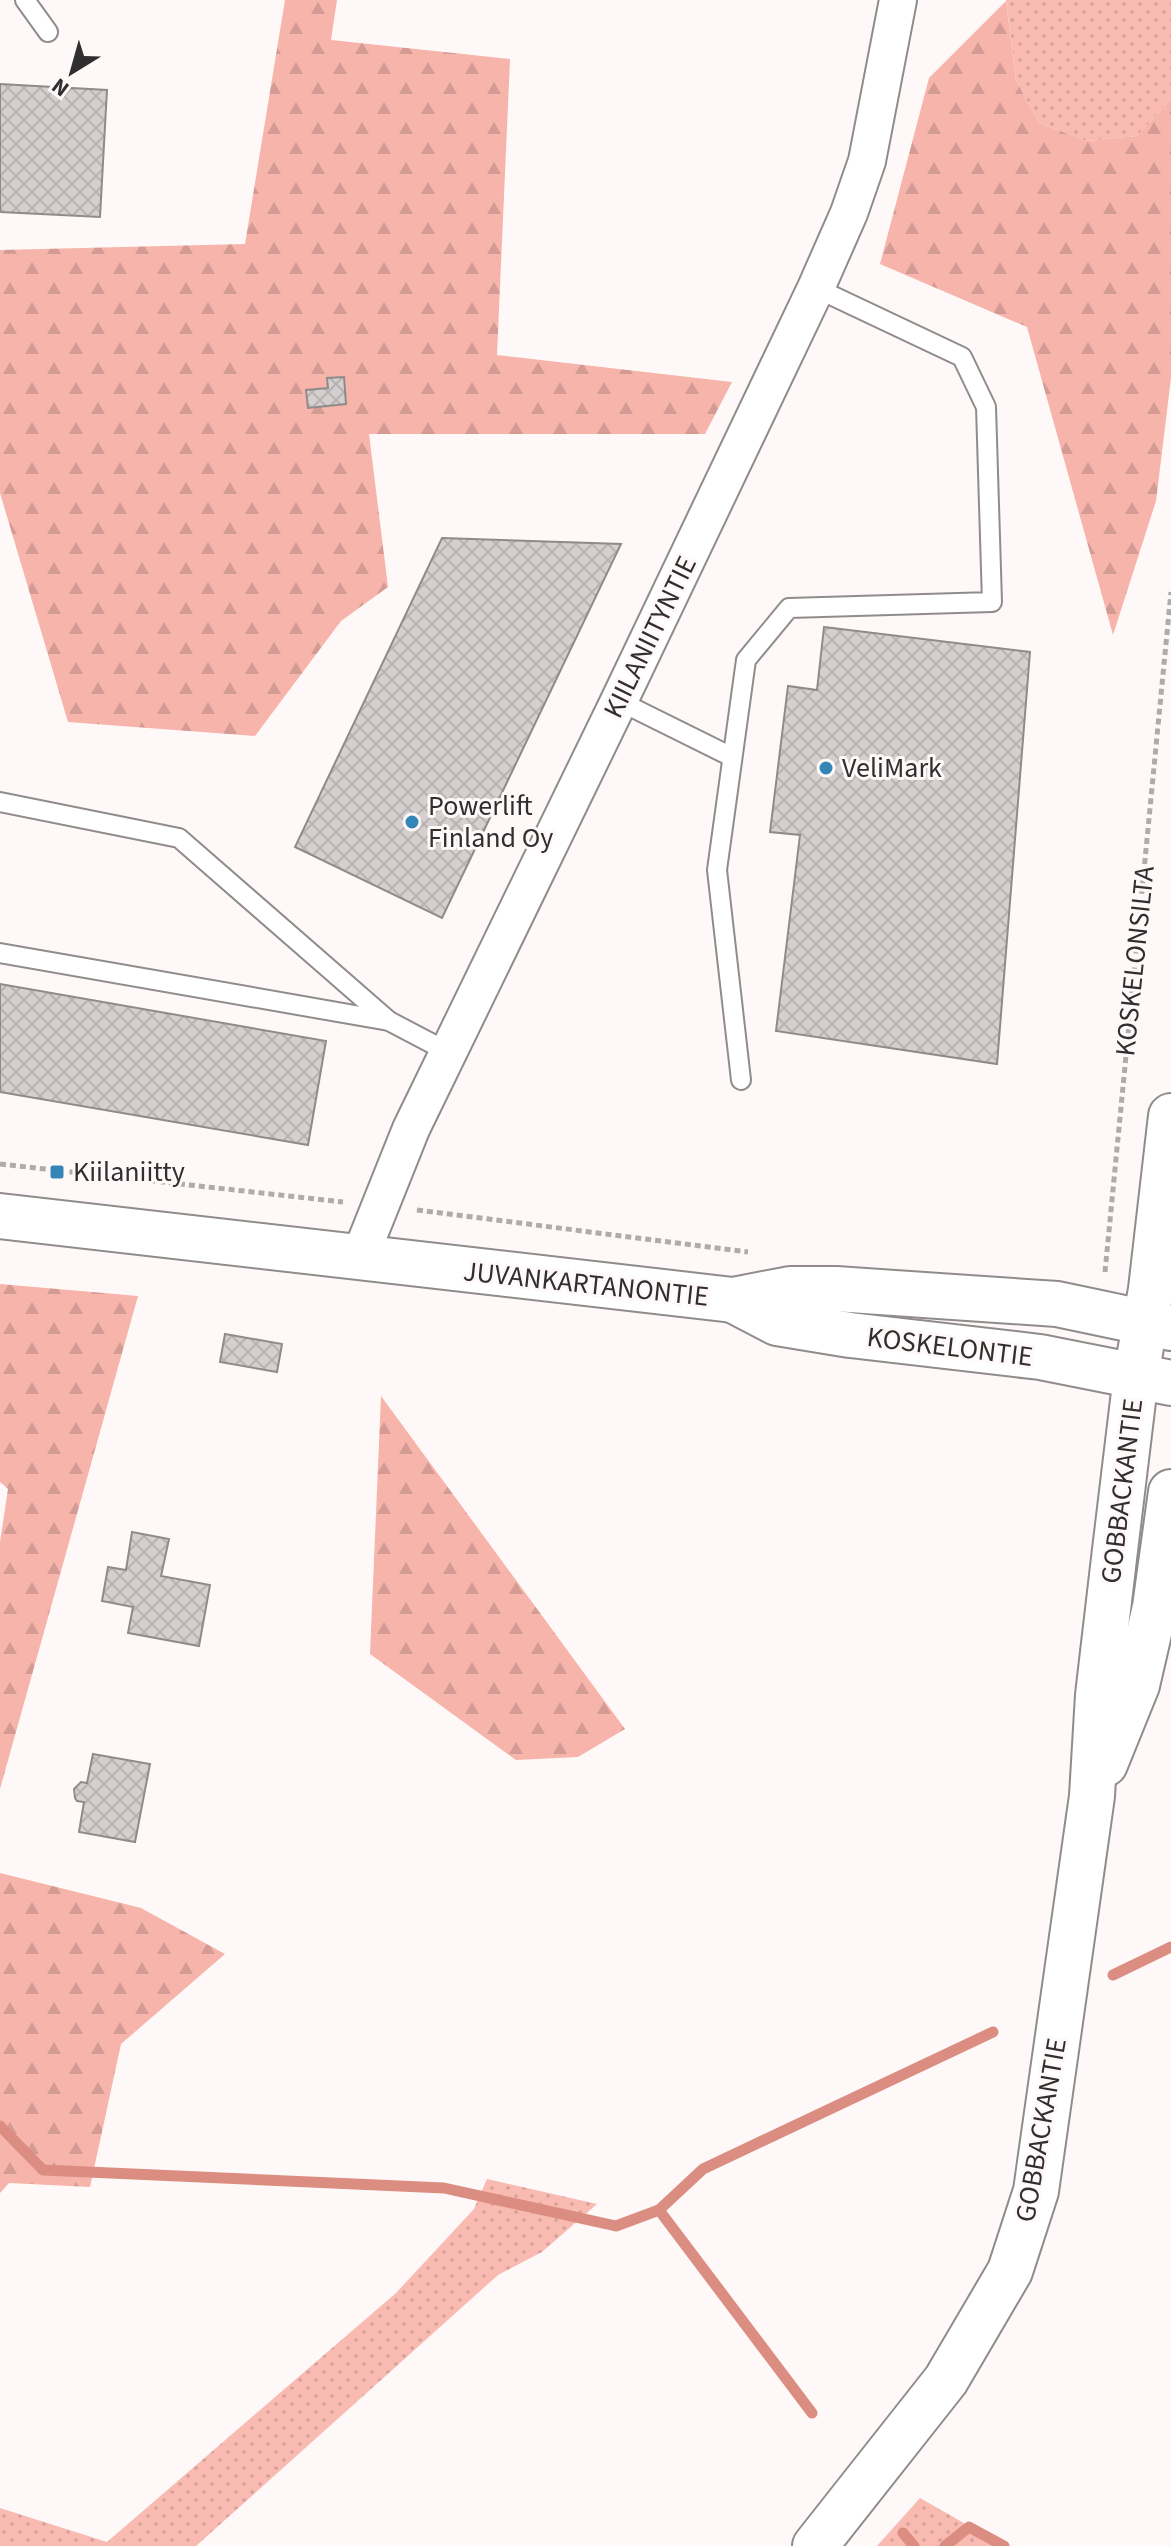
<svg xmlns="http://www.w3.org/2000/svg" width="1171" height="2546" font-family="'Source Sans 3',sans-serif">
  <defs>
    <pattern id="grass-dots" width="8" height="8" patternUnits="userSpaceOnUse" patternTransform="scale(2)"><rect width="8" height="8" fill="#f8bab1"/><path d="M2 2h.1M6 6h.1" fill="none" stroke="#d5a099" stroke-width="1.8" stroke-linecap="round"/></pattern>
    <pattern id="forest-firs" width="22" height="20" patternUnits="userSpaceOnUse" patternTransform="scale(2)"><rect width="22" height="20" fill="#f6b4aa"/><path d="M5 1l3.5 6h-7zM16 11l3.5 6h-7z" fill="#d39b93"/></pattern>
    <pattern id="building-cross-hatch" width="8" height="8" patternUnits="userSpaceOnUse" patternTransform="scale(2)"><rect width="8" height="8" fill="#d5d0cf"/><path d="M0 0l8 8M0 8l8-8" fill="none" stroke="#b7b3b2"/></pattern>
  </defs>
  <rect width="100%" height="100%" fill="#fef9f8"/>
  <g fill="url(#grass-dots)">
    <polygon points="1006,0 1171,0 1171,99 1137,136 1087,141 1039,123 1016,80"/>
    <polygon points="487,2179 597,2204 542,2252 498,2275 196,2546 0,2546 0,2508 107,2542 396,2293 474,2209"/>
    <polygon points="920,2498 1004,2546 877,2546"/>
  </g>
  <g fill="url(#forest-firs)">
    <polygon points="285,0 337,0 331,40 510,59 497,355 732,382 705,434 369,434 388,587 341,621 255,736 68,722 0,493 0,250 245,244"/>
    <polygon points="1006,1 1016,80 1039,123 1087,141 1137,136 1171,99 1171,378 1156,501 1113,635 1027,327 880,264 929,78"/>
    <polygon points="0,1284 138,1296 0,1789 0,1542 8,1489 0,1482"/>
    <polygon points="381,1396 625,1729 578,1757 516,1760 370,1654"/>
    <polygon points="0,1873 141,1908 225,1954 121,2044 90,2187 9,2183 0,2193"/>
  </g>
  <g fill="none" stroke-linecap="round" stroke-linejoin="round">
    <g stroke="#dc8d82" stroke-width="11">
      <polyline points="1113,1975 1171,1947"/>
      <polyline points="0,2126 43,2170 444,2188 616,2226 659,2210 812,2413"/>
      <polyline points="659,2210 703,2169 993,2032"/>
      <polyline points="903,2533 914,2546"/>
      <polyline points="945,2546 969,2527 1004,2546"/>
    </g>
  </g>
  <g fill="url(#building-cross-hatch)" stroke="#8f8b8a" stroke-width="2">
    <polygon points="0,84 107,90 100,217 0,212"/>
    <polygon points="344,377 346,404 308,408 306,390 328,388 327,378"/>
    <polygon points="442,538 621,544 442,918 295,847"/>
    <polygon points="824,627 1030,652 997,1064 776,1031 800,835 770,832 788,686 817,690"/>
    <polygon points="0,984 326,1041 308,1145 0,1092"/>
    <polygon points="225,1334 282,1344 277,1372 220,1362"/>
    <polygon points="132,1532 169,1539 161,1576 210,1585 199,1646 128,1633 133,1607 102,1601 108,1567 126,1570"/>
    <polygon points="93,1754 150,1764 135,1842 79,1832 84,1802 77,1801 75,1798 74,1789 81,1782 87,1783"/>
  </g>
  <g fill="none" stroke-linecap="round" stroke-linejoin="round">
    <defs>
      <g id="lane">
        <polyline points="25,0 48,32"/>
        <polyline points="619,701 732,757"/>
        <polyline points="0,802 179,838 389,1021"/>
        <polyline points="0,953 389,1021 448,1052"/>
        <polyline points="741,1080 717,870 746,660 789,608 992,602 986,407 962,357 816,288"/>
      </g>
      <polyline id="street" points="359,1259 411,1129 619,701 816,288 849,213 867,161 898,0"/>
      <g id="secondary">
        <polyline points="0,1216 733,1300 790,1289 836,1289 1057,1304 1171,1328"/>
        <polyline points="733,1300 777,1323 850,1335 1040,1357 1171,1383"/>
        <polyline points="1105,1764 1137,1685 1155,1607 1171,1492"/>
        <polyline points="815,2546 946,2380 1010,2271 1036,2191 1092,1796 1098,1695 1115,1550 1136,1376 1151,1289 1171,1116"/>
      </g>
    </defs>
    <use href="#lane" stroke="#908c8b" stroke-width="22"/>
    <use href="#street" stroke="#908c8b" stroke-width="40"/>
    <use href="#secondary" stroke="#908c8b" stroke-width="48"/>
    <g stroke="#afabab" stroke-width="5" stroke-dasharray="6 4" stroke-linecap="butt">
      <polyline points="0,1164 343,1202"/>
      <polyline points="417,1210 748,1252"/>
      <polyline points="1105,1272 1171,592"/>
    </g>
    <use href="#lane" stroke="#fff" stroke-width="18"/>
    <use href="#street" stroke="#fff" stroke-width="36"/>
    <use href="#secondary" stroke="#fff" stroke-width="44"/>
  </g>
  <g fill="#3386b6" stroke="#fef9f8" stroke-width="3">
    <circle cx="826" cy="768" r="8"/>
    <circle cx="412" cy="822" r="8"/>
    <rect x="49" y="1164" width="16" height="16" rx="4"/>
  </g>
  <g text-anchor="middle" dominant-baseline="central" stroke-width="6" stroke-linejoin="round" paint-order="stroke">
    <g font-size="28" fill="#302e2e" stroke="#fef9f8">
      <text transform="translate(650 637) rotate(-64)">KIILANIITYNTIE</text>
      <text transform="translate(1135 961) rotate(-84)">KOSKELONSILTA</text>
      <text transform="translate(586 1284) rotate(6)">JUVANKARTANONTIE</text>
      <text transform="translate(950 1347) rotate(7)">KOSKELONTIE</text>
      <text transform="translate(1122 1491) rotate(-83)">GOBBACKANTIE</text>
      <text transform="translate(1041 2130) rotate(-80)">GOBBACKANTIE</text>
    </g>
    <g font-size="28" fill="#302e2e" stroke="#fef9f8" text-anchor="start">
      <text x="842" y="768">VeliMark</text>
      <text x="428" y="806">Powerlift<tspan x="428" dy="32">Finland Oy</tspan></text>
      <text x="73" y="1172">Kiilaniitty</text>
    </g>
  </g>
  <g transform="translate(72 72) rotate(217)" stroke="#fef9f8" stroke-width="6" paint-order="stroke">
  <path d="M0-6L14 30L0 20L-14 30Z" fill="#302e2e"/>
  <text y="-12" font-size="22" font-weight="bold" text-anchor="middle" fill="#302e2e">N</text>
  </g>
</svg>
